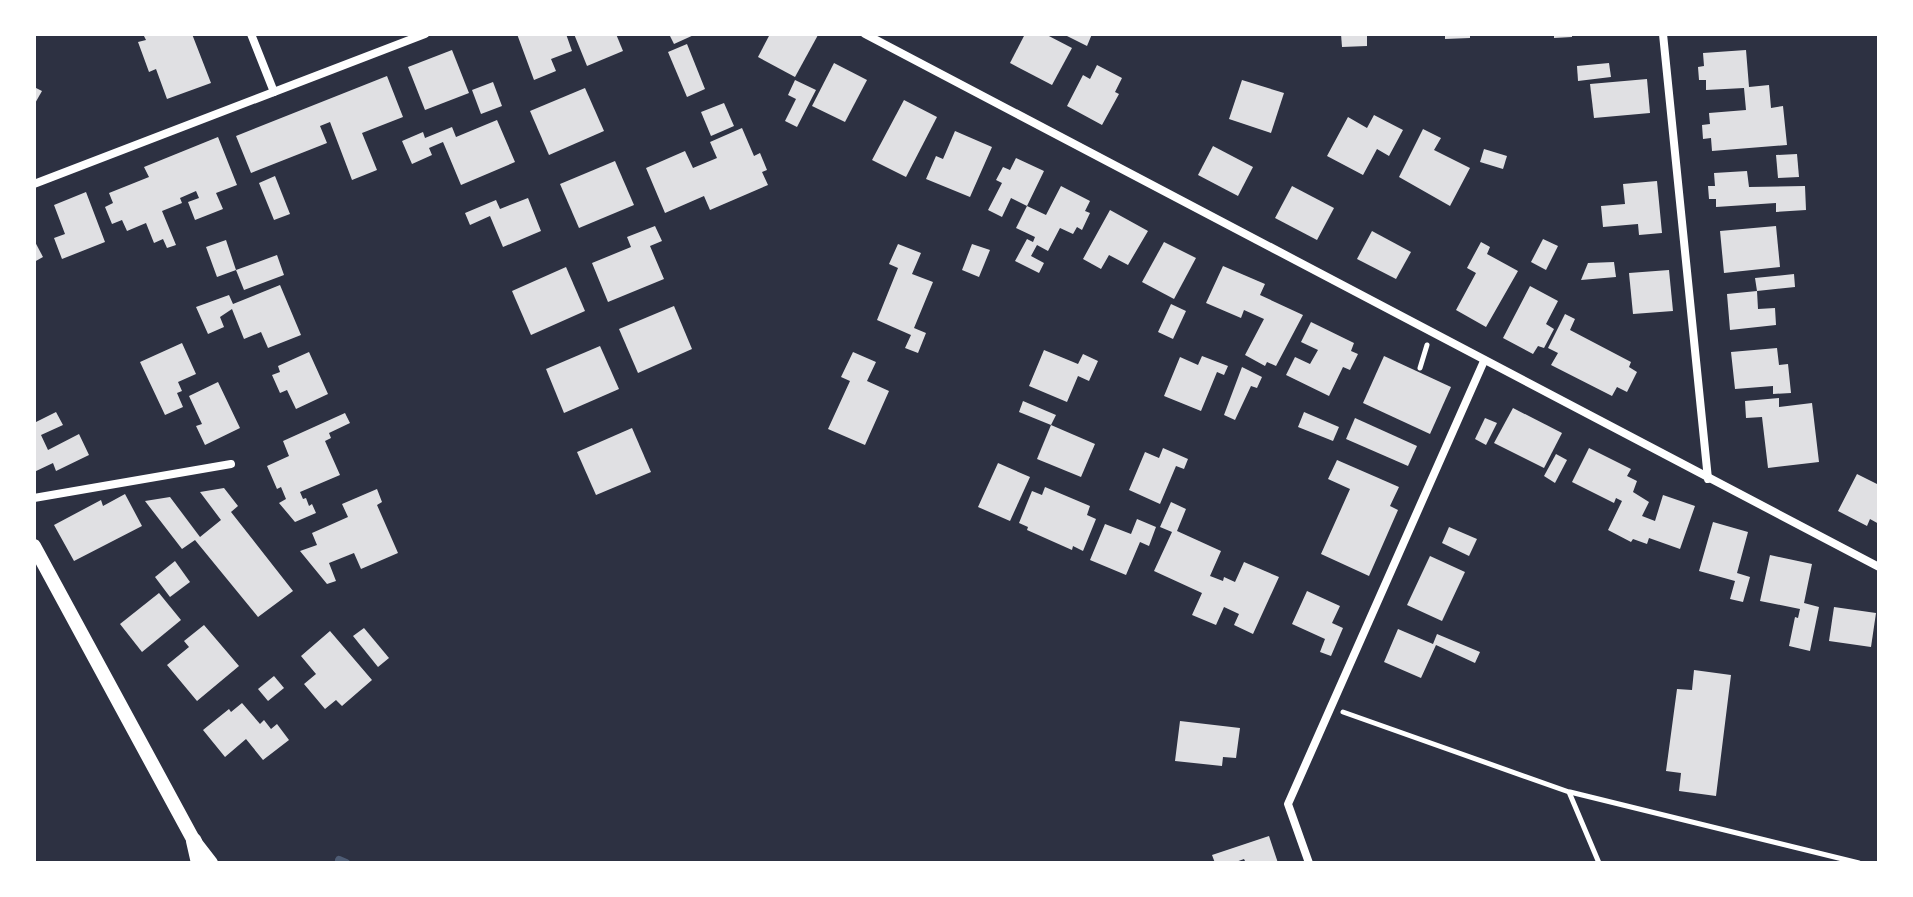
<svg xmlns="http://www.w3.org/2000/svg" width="1913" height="897" font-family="'IBM Plex Sans',sans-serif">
  <rect width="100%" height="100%" fill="#2d3142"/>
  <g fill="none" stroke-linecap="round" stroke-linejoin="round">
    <polyline stroke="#4f5d75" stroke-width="8" points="339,860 346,863"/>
  </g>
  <g fill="#e0e0e3">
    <polygon points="143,34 192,34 211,83 167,99 156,69 149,72 138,42 146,40"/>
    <polygon points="517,34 566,34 572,51 551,59 556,71 534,80"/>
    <polygon points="574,34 616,34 623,51 587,66"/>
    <polygon points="669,34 696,34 674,44"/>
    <polygon points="770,34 818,35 795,77 758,57"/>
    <polygon points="1025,34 1045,34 1072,48 1052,85 1010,63"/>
    <polygon points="1068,34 1092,34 1087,46 1067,36"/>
    <polygon points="1341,34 1367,34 1367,46 1342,47"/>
    <polygon points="1445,34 1470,34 1470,38 1445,39"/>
    <polygon points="1554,34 1572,34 1572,37 1554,38"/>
    <polygon points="687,44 705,89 687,97 668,52"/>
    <polygon points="452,50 469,93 425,110 408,67"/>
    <polygon points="1746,50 1749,87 1769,85 1771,108 1783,106 1787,145 1712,151 1711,138 1703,139 1702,125 1710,124 1709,113 1746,110 1744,88 1706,90 1706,80 1699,80 1698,67 1704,66 1703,53"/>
    <polygon points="834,63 867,80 845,122 812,106"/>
    <polygon points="1609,63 1611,77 1578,81 1577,66"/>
    <polygon points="1097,65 1122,78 1115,92 1119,94 1102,125 1067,106 1083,75 1090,79"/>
    <polygon points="387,76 403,117 362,133 377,170 352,180 330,122 320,126 327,143 251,173 236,136"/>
    <polygon points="1647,79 1650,113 1594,118 1590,84"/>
    <polygon points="795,80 816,90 797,127 785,121 796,99 788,95"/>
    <polygon points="1242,80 1284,93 1271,133 1229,119"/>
    <polygon points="493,82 502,106 481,114 472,90"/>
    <polygon points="34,87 42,91 34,105"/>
    <polygon points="585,88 604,131 549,155 530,111"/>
    <polygon points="904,100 937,117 906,177 872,160"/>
    <polygon points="724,103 734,126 711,136 701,112"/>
    <polygon points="1374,115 1403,130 1389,156 1377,149 1363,175 1327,156 1348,117 1367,128"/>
    <polygon points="497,120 515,162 461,185 443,142 429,148 432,155 412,164 402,141 423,132 425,138 452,127 456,137"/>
    <polygon points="742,128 754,156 760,153 767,170 762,172 768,185 710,210 704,196 665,213 646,168 685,151 693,168 717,158 710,142"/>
    <polygon points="1423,129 1441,138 1434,150 1470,168 1450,206 1399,177"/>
    <polygon points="955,131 992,147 970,197 926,179 936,156 943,159"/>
    <polygon points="218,137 237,185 216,193 223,209 195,220 188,202 199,198 196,191 180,198 182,203 162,211 176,245 167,248 163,239 154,243 146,223 127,231 122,220 112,224 105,207 113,203 109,193 149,177 144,167"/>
    <polygon points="1213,146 1253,167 1238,196 1198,175"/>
    <polygon points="1484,149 1507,156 1503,169 1480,162"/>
    <polygon points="1797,154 1799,177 1778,178 1776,155"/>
    <polygon points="1016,158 1044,171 1027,206 1011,198 1002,217 988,210 1002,183 996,180 1003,167 1010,170"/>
    <polygon points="615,161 634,205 579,228 560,184"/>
    <polygon points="1747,171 1749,187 1805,186 1806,210 1776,212 1776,203 1716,207 1716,199 1709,199 1708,186 1715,186 1714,173"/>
    <polygon points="275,176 290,214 274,220 259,183"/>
    <polygon points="1657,181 1662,233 1639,235 1638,224 1603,227 1601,206 1625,204 1623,184"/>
    <polygon points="1061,186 1090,201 1085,211 1090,213 1082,230 1077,227 1073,234 1060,228 1048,251 1037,245 1031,256 1044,263 1039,273 1015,261 1027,239 1033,242 1035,237 1016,228 1027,206 1046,215"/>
    <polygon points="1292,186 1334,208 1317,240 1275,218"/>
    <polygon points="86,192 105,242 62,259 54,238 65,234 54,205"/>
    <polygon points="528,198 541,231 503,247 490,216 470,225 465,213 496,200 500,209"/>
    <polygon points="1110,210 1148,231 1128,265 1109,255 1101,269 1083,259"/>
    <polygon points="655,226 662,241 650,246 664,279 608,302 592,263 631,247 627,237"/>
    <polygon points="1776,226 1780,267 1724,273 1720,231"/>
    <polygon points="1372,231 1411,252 1396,279 1357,259"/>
    <polygon points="1543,239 1558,246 1546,270 1531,262"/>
    <polygon points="34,240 43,257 34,262"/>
    <polygon points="226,240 236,270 277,255 284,275 244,290 236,270 217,277 206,247"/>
    <polygon points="1164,242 1196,258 1174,299 1142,282"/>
    <polygon points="1481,242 1490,247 1487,254 1518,271 1486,327 1456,310 1476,273 1467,268"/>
    <polygon points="898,244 921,253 912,274 933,282 914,328 926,333 918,353 905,348 911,335 877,320 898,268 889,264"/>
    <polygon points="972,244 990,250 979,277 962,270"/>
    <polygon points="1614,262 1616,277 1581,280 1588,263"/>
    <polygon points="1223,266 1265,284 1260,295 1303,315 1276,366 1267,362 1265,366 1245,355 1264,319 1244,310 1241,318 1206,303"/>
    <polygon points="566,267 585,311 531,335 512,291"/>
    <polygon points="1669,270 1673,311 1633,314 1629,273"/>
    <polygon points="1794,274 1795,287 1757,291 1758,309 1775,308 1776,325 1730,330 1727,294 1757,291 1755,278"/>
    <polygon points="280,285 301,335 268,348 261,332 244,339 232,309 220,317 224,327 208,334 196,307 229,295 233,304"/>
    <polygon points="1530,286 1558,301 1546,324 1554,329 1544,348 1538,346 1533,354 1503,338"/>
    <polygon points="1171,304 1186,311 1173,339 1158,332"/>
    <polygon points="674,306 692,349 638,373 619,329"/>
    <polygon points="1565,314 1575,319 1570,330 1631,362 1629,367 1637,372 1627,392 1617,387 1612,396 1551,365 1558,353 1548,348"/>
    <polygon points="1311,322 1354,343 1351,351 1358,354 1350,370 1343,367 1329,396 1286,375 1295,357 1310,364 1318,350 1301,342"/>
    <polygon points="182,343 196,374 178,382 182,391 177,393 183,407 165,415 140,362"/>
    <polygon points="600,346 619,389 564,413 546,369"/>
    <polygon points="1777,348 1779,365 1788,364 1791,393 1773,394 1773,386 1735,389 1731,352"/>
    <polygon points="1044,350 1078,364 1083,354 1098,361 1089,381 1078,376 1067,402 1029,386"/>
    <polygon points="309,352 328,394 296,409 287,390 280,393 272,375 280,372 278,366"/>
    <polygon points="853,352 876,362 867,381 889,391 865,445 828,429 850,381 841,377"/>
    <polygon points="1202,356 1228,366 1224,375 1217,372 1201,411 1164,396 1180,357 1198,365"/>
    <polygon points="1384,356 1451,387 1430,434 1363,403"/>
    <polygon points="1242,367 1262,377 1257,388 1251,386 1235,420 1224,415"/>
    <polygon points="218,382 240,428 205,445 196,426 202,424 189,396"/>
    <polygon points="1779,398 1779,407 1812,403 1819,462 1768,468 1762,417 1746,418 1745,401"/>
    <polygon points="1023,401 1056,415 1051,425 1019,412"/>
    <polygon points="1513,408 1562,433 1544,468 1494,443"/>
    <polygon points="56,412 63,425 41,435 48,450 79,434 89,455 56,471 53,463 34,472 34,423"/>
    <polygon points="1304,412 1339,427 1333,441 1298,427"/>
    <polygon points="345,413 350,423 329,433 331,438 325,441 340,475 300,492 303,499 306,498 309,506 312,504 316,513 295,522 279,503 286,499 281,487 277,489 267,466 289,456 283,441"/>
    <polygon points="1355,418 1417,446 1408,466 1346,439"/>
    <polygon points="1485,418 1497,423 1486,445 1475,439"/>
    <polygon points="1051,425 1095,444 1081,477 1037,459"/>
    <polygon points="632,428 651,472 596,495 577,452"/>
    <polygon points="1163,448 1188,459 1184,469 1176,466 1160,504 1129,490 1145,452 1159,458"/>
    <polygon points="1589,448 1631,469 1627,476 1637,481 1633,492 1649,502 1642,516 1655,521 1663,495 1695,506 1680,549 1649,538 1647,544 1633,539 1631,542 1608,530 1622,501 1616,498 1614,503 1572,482"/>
    <polygon points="1556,454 1567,460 1555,483 1544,476"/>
    <polygon points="1337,460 1399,487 1390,506 1398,510 1369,576 1321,554 1350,489 1328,479"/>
    <polygon points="998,463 1030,477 1010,521 978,507"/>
    <polygon points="1857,474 1879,485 1879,524 1870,519 1867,526 1838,511"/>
    <polygon points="1045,487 1090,506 1087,515 1096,519 1083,551 1073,546 1072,550 1027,530 1028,527 1019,523 1032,491 1042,495"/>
    <polygon points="224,488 238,506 231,512 293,591 258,617 195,540 182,549 145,501 170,497 200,537 221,520 200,492"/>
    <polygon points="377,489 382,502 377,505 398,553 361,569 354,553 329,563 336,581 327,584 300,551 317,545 312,533 348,517 342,504"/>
    <polygon points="125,494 142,526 74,561 54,525 101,500 103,506"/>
    <polygon points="1171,502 1186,509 1177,531 1221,551 1210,576 1223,581 1224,577 1235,582 1244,562 1279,577 1253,634 1234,625 1239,614 1224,607 1216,625 1192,615 1202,593 1154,571 1172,532 1160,527"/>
    <polygon points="1137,519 1156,527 1149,546 1140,542 1126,575 1090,560 1105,524 1131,534"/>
    <polygon points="1713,522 1748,532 1737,573 1750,577 1743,602 1730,599 1735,581 1699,571"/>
    <polygon points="1449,527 1477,539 1469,556 1442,543"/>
    <polygon points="1770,555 1812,564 1804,603 1819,607 1810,651 1789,646 1795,617 1798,618 1800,609 1760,601"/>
    <polygon points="1430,556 1465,572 1442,621 1407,605"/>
    <polygon points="175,561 190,582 170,597 155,577"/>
    <polygon points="1307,591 1340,606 1332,623 1343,628 1331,656 1320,652 1325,639 1292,624"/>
    <polygon points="159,593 181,620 142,652 120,624"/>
    <polygon points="1834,607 1876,613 1871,647 1829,641"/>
    <polygon points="204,625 239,666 197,701 167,665 189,647 184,641"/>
    <polygon points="364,628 389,658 378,667 353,636"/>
    <polygon points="1398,629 1433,644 1437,634 1480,652 1475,663 1436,645 1421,678 1384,662"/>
    <polygon points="330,631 372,680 342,706 336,700 325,709 304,684 316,674 301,656"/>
    <polygon points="1694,670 1731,675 1716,796 1679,791 1681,773 1666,771 1677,689 1692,690"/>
    <polygon points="274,676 284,688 268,701 258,689"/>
    <polygon points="242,703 260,724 264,720 271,729 277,724 289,740 263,760 246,739 225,757 203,730 229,709 231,712"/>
    <polygon points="1180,721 1240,728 1236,758 1223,757 1222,766 1175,761"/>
    <polygon points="1269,836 1278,863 1246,863 1244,859 1233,863 1215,863 1212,855"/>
  </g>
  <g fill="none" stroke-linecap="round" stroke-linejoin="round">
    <g stroke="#fff" stroke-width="5">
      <polyline points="1420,368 1427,345"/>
      <polyline points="1343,712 1569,792 1599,863"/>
      <polyline points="1570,792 1859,863"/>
    </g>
    <g stroke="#fff" stroke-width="8">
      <polyline points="251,34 274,92"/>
      <polyline points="865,34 1879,567"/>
      <polyline points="1663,34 1708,479"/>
      <polyline points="34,184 425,34"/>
      <polyline points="34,498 231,464"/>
      <polyline points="1309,863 1288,804 1484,361"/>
    </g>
    <polyline stroke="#fff" stroke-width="14" points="34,546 194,841 211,863"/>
    <polyline stroke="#fff" stroke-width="16" points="194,841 199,863"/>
  </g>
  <rect width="1913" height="897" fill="none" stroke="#ffffff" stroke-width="72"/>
</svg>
